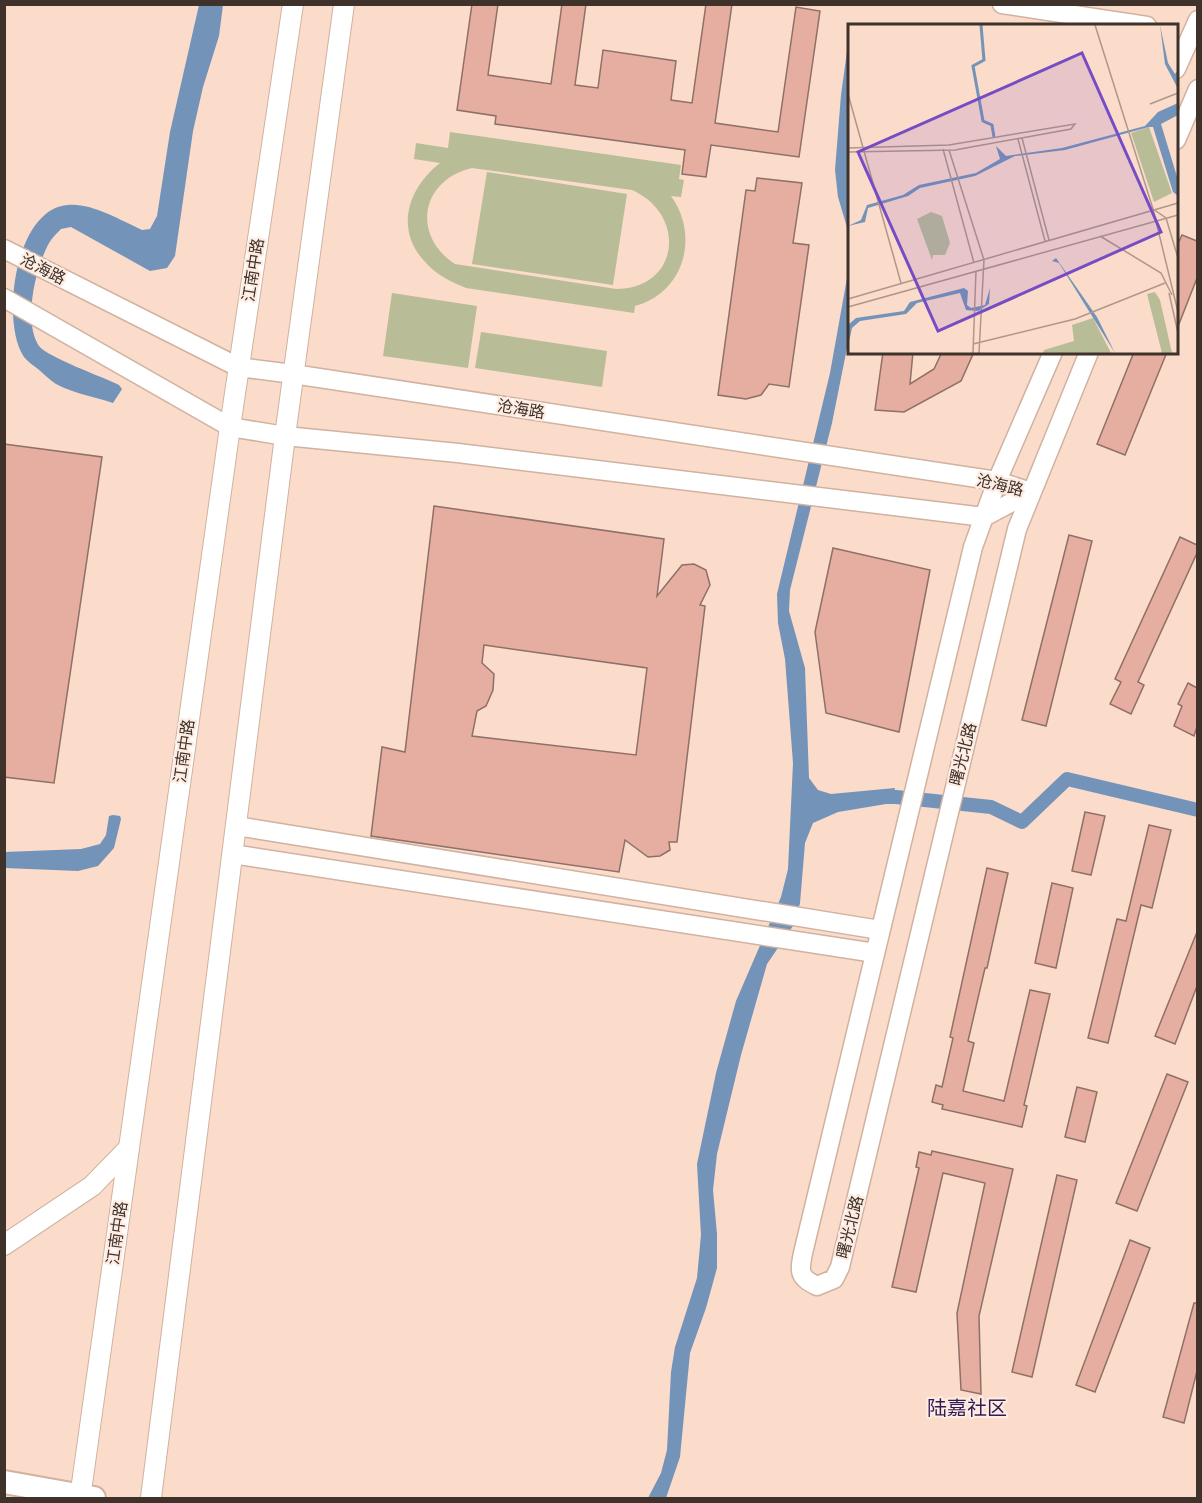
<svg xmlns="http://www.w3.org/2000/svg" width="1202" height="1503" font-family="'Fira Sans Condensed','Noto Sans SC',sans-serif">
  <rect width="100%" height="100%" fill="#fbdbca"/>
  <g fill="#b9bd97" fill-rule="evenodd">
    <path d="M450 132 681 165 679 179 684 180 681 197 671 196C700 236 684 293 635 306L634 313 466 288C452 282 438 276 427 264 394 231 407 189 440 163L414 159 416 143 448 148ZM472 168 632 190C688 215 679 289 616 289L455 264C411 235 421 180 472 168Z"/>
    <polygon points="487,172 627,194 613,285 472,264"/>
    <polygon points="392,293 477,306 468,368 383,356"/>
    <polygon points="481,332 607,351 602,387 475,368"/>
  </g>
  <g fill="#7393b9">
    <path d="M199 5H223L219 36 203 87 193 131 175 256 167 268 150 271 71 227 61 229C56 234 50 240 47 247 35 271 23 322 39 346 47 357 103 377 119 385L122 389 113 403C95 397 73 393 56 384 50 380 44 374 38 369 34 366 28 362 24 357 0 322 15 208 68 205 92 203 120 220 142 230L150 229 157 216 170 132Z"/>
    <polygon points="849,37 849,234 838,197 835,170 841,95"/>
    <polygon points="849,267 849,338 832,423 790,590 789,611 805,668 809,778 818,790 831,794 895,788 892,803 838,812 813,823 805,843 800,903 795,923 767,964 741,1055 717,1154 713,1190 717,1234 717,1268 706,1308 690,1353 680,1457 666,1498 648,1498 661,1473 667,1450 671,1372 675,1347 697,1278 701,1235 697,1164 716,1073 736,1001 781,897 788,869 793,763 785,659 778,623 777,594 830,373"/>
    <polygon points="113,815 120,816 121,819 114,848 98,866 78,871 5,868 5,852 81,849 100,844 106,835 109,816"/>
  </g>
  <g fill="none" stroke-linecap="round" stroke-linejoin="round">
    <polyline stroke="#7393b9" stroke-width="14" points="877,797 896,797 991,807 1022,822 1067,779 1198,810"/>
  </g>
  <g fill="#e5aea1" stroke="#8f7068" stroke-width="1.5" fill-rule="evenodd">
    <polygon points="472,4 498,4 488,75 551,84 562,4 586,4 575,85 598,88 603,50 676,61 671,100 692,103 706,4 732,4 715,123 778,132 796,7 820,11 799,157 711,145 706,177 682,174 685,150 495,124 496,116 457,110"/>
    <polygon points="757,178 802,183 793,243 809,245 789,387 769,384 761,395 746,399 718,395 746,190 755,191"/>
    <polygon points="1182,235 1197,241 1197,278 1177,329 1176,248"/>
    <polygon points="883,352 913,352 910,384 934,369 942,352 974,352 961,381 904,412 875,410"/>
    <polygon points="1134,352 1167,352 1125,455 1097,444"/>
    <polygon points="4,444 102,457 54,783 4,777"/>
    <path d="M434 506 664 539 657 596 682 565 694 564 706 570 710 585 700 605 705 606 677 842H669L670 850 660 856 648 857 625 840 619 872 371 836 382 747 405 752ZM484 645 647 668 636 755 472 736 477 711 486 706 493 690 494 674 482 663Z"/>
    <polygon points="1069,535 1092,541 1046,726 1022,720"/>
    <polygon points="1180,537 1197,545 1197,553 1138,682 1144,685 1131,714 1110,704 1121,682 1115,679"/>
    <polygon points="833,548 930,570 899,732 826,713 815,632"/>
    <polygon points="1188,683 1197,688 1197,727 1194,736 1174,726 1182,706 1178,704"/>
    <polygon points="1085,812 1105,816 1091,875 1072,871"/>
    <polygon points="1149,825 1171,830 1152,908 1141,905 1108,1043 1088,1038 1117,919 1126,921"/>
    <polygon points="987,868 1008,873 987,968 985,968 968,1041 974,1043 963,1091 1004,1101 1030,990 1050,994 1024,1105 1027,1106 1022,1127 942,1109 943,1105 932,1102 936,1085 942,1087 953,1038 950,1037"/>
    <polygon points="1052,883 1073,888 1056,968 1035,963"/>
    <polygon points="1197,932 1197,986 1175,1044 1155,1036"/>
    <polygon points="1167,1074 1188,1082 1137,1211 1116,1203"/>
    <polygon points="1077,1087 1097,1092 1085,1142 1065,1137"/>
    <polygon points="932,1151 1013,1169 979,1316 981,1394 961,1390 957,1313 985,1183 943,1173 916,1292 892,1287 919,1168 916,1167 919,1152 931,1155"/>
    <polygon points="1057,1175 1077,1180 1032,1377 1012,1372"/>
    <polygon points="1130,1240 1150,1248 1095,1392 1076,1385"/>
    <polygon points="1194,1303 1197,1303 1197,1371 1184,1423 1163,1417"/>
  </g>
  <g fill="none" stroke-linecap="round" stroke-linejoin="round">
    <defs>
      <g id="secondary">
        <polyline points="1002,4 1147,26"/>
        <polyline points="1176,69 1198,20"/>
        <polyline points="1176,140 1198,89"/>
        <polyline points="4,249 238,367 293,374 997,481 1031,492"/>
        <polyline points="4,298 230,427 285,436 458,453 984,517 1031,492"/>
        <path d="M1053 352 997 481 973 547 803 1253C799 1273 799 1277 817 1286L834 1279 840 1267 1017 529 1089 352"/>
        <polyline points="236,826 880,930"/>
        <polyline points="232,854 875,953"/>
      </g>
      <g id="primary">
        <polyline points="4,1245 92,1186 129,1148"/>
        <polyline points="80,1498 230,427 293,4"/>
        <polyline points="151,1498 285,436 344,4"/>
      </g>
      <polyline id="highway" points="4,1482 94,1498"/>
    </defs>
    <use href="#secondary" stroke="#d0b2a1" stroke-width="21"/>
    <use href="#primary" stroke="#d0b2a1" stroke-width="22"/>
    <use href="#highway" stroke="#d0b2a1" stroke-width="26"/>
    <use href="#secondary" stroke="#fff" stroke-width="18"/>
    <use href="#primary" stroke="#fff" stroke-width="20"/>
    <use href="#highway" stroke="#fff" stroke-width="22"/>
  </g>
  <g text-anchor="middle" dominant-baseline="central" stroke-width="4.5" stroke-linejoin="round" paint-order="stroke">
    <g font-size="16" fill="#3e322b" stroke="#feebe1">
      <text transform="translate(43 269) rotate(27)">沧海路</text>
      <text transform="translate(253 270) rotate(-81)">江南中路</text>
      <text transform="translate(521 409) rotate(9)">沧海路</text>
      <text transform="translate(1000 485) rotate(13)">沧海路</text>
      <text transform="translate(184 751) rotate(-82)">江南中路</text>
      <text transform="translate(963 754) rotate(-76)">曙光北路</text>
      <text transform="translate(850 1227) rotate(-76)">曙光北路</text>
      <text transform="translate(117 1233) rotate(-82)">江南中路</text>
    </g>
    <g font-size="20" fill="#301c56" stroke="#feebe1">
      <text x="967" y="1408">陆嘉社区</text>
    </g>
  </g>
  <g transform="translate(848 24)">
    <rect width="330" height="330" fill="#fbdbca"/>
    <path d="M301 103 324 169 306 178 283 109ZM83 188 94 192 102 219 97 231H85L84 236 69 195ZM307 268 312 276 324 329H314L299 270ZM245 294 263 329H195L196 326 226 317 224 301Z" fill="#b9bd97"/>
    <path d="M312 1 320 39 327 50 330 46V65L317 40ZM330 79V91L313 100 330 156V172L325 168 305 103H301L217 126 167 132 127 152 72 164 60 172 20 184 17 198 0 202 13 196 19 181 55 171 71 161 128 149 152 135 148 122 158 132 214 124 297 102 310 88ZM208 234 249 293 267 329 211 239 204 237ZM116 264 120 267 119 281 123 284 137 281 142 264 141 280 130 287 118 286 112 269 69 279 58 290 12 297 4 304 0 322V301L8 294 56 287 62 278Z" fill="#7393b9"/>
    <path fill="none" stroke="#7393b9" stroke-width="3" d="M133 1 136 36 125 42 135 97 144 101 146 113"/>
    <path fill="none" stroke="#af978a" stroke-width="1.5" d="M247 1 305 185 330 288M0 70 53 259M302 80 330 69M174 114 201 216M170 115 197 217M0 124 101 121 227 100 223 105 107 126 0 128M95 125 126 239M101 126 136 236M305 185 318 194 330 234M252 212 313 249 324 271M321 269 330 309M0 275 330 179M0 283 330 191M125 320 227 295 317 259M125 329 128 247M131 329 136 236"/>
    <path fill="#764cc5" fill-opacity="0.15" stroke="#764cc5" stroke-width="3" d="M234 29 313 208 90 307 10 128Z"/>
    <rect width="330" height="330" fill="none" stroke="#3e322b" stroke-width="3"/>
  </g>
  <rect width="1202" height="1503" fill="none" stroke="#3e322b" stroke-width="12"/>
</svg>
